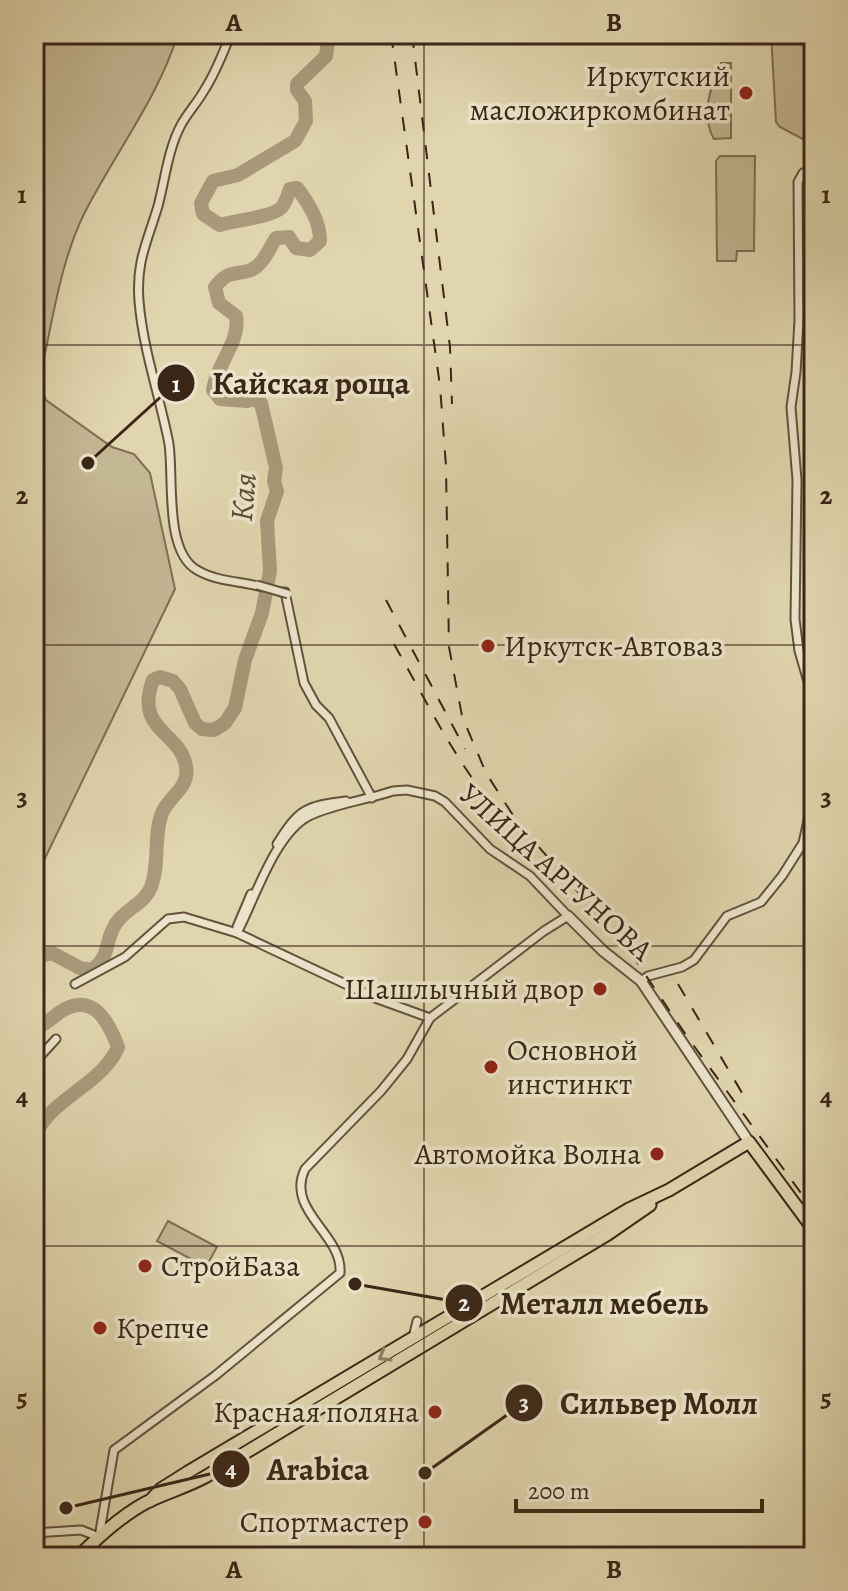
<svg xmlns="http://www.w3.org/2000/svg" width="848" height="1591" font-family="Alegreya,serif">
  <rect width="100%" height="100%" fill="#e0d5ae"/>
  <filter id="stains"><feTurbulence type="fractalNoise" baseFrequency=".0025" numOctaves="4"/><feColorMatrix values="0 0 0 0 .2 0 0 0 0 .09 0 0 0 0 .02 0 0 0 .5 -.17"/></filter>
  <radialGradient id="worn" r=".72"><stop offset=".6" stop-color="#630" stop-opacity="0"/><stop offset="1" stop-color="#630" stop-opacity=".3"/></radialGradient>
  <g fill="#c4b794" stroke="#7f6e56" stroke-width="2">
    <path d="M34 34H178C157 100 115 153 84 214 59 265 52 326 39 381L46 400 112 447 134 454 150 473 175 589 34 881Z"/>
    <polygon points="771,34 814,34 814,145 780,127 776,122"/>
    <path d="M721 63H731V138L714 139C700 115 711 85 721 63Z"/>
    <polygon points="720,156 755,156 754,251 737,251 736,261 717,261 716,161"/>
    <polygon points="168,1221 217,1247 206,1267 157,1241"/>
  </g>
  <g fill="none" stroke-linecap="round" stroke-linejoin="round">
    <g stroke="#a89a7b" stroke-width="14">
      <path d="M34 967 40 956 52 953 80 968 92 970C112 955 104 939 117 922 127 908 144 904 151 887 160 864 153 836 162 813 169 796 190 788 186 766 180 731 134 731 153 680L160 677 173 681 180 689 195 723 202 729 214 730 225 723 235 708 245 660 262 613 270 571 267 521 277 491 274 481 276 468 261 403 253 399 247 401 220 399 213 390C216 365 241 341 236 316L219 303 215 287C229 269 234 276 251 270 263 265 269 249 276 238L289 237 296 248 310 250 320 241C320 221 309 204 297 188L290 189C288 194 286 202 282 207 274 217 236 220 220 225L203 214 201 203 213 181 238 175 295 141 306 121 305 101 297 90V84L326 56 329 34"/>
      <path d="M34 1030C44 1025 51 1019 60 1012 92 991 108 1020 118 1047 102 1086 45 1100 34 1140"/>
    </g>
    <defs>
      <g id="minor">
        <path d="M231 34C223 52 216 72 205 89 198 102 188 112 181 125 168 149 165 180 158 206 147 243 136 261 139 301 143 350 160 397 169 444 174 479 164 551 197 570 217 582 241 581 262 587"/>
        <polyline points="814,167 803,173 798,182 799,320 796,372 791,407 797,480 795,619 799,651 811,692 814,715"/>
        <polyline points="282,592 285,592 304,683 316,705 329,718 372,798"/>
        <path d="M277 844C299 809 305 806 346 801"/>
        <polyline points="237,927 251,894"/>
        <polyline points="641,981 648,976 682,967 694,960 727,916 761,902 782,876 803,843 814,793"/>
        <polyline points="75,984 125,957 168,919 184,917 237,933 375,998 430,1018"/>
        <polyline points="34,1063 56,1039"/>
        <polyline points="413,1338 417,1321"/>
        <path d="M34 1533 81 1530 99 1537 114 1450 216 1375 340 1273C343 1234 285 1211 305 1169L381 1091 407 1059 430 1018 544 931 568 916 530 876 490 849 445 802 435 796 407 790 393 791C366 800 334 804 309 816 275 833 254 901 237 933"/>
      </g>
      <polyline id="tertiary" points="568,916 603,951 641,981 749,1142"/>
      <g id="primary">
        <polyline points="150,1501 161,1489 188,1472 629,1209 669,1190 749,1142 814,1230"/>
        <path d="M78 1557C98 1537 122 1515 147 1502 166 1493 186 1487 205 1477L608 1234 650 1205"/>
      </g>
    </defs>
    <use href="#minor" stroke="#64523d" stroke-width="11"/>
    <use href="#tertiary" stroke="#64523d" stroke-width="13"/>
    <use href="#primary" stroke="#3a2617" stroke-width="15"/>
    <use href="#minor" stroke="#ebe4ca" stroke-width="7"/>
    <use href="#tertiary" stroke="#ebe4ca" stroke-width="9"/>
    <use href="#primary" stroke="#e0d5ae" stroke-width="11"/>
    <g stroke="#3a2617" stroke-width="2" stroke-dasharray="14 14" stroke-linecap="butt">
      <polyline points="391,34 440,386 446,466 449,647 462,716 486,773 518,823 630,952 686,1035 814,1211"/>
      <polyline points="412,34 450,347 452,404"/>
      <polyline points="386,600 465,749"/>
      <path d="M394 644C428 704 458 767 504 819"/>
      <polyline points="678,984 745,1098"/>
    </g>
    <defs>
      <polyline id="minor-bridge" points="257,585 288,594"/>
    </defs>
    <use href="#minor-bridge" stroke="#64523d" stroke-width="11" stroke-linecap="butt"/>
    <use href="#minor-bridge" stroke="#ebe4ca" stroke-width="7"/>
  </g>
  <defs><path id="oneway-chevron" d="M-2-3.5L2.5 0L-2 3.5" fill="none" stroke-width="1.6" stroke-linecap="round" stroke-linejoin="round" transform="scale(2)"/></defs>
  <use stroke="#8d7e62" href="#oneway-chevron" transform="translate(384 1356) rotate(149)"/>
  <path fill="none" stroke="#3a2617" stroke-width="2" stroke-opacity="0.55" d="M424 34V1557M34 345H814M34 645H814M34 946H814M34 1246H814"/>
  <g fill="#8f2418" stroke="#ebe4ca" stroke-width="3">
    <circle cx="746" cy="93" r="8"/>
    <circle cx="488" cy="646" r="8"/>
    <circle cx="600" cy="989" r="8"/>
    <circle cx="491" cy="1067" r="8"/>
    <circle cx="657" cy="1154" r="8"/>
    <circle cx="145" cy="1266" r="8"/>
    <circle cx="100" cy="1328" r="8"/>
    <circle cx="435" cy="1412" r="8"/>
    <circle cx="425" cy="1522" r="8"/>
  </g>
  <g text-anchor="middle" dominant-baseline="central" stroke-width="7" stroke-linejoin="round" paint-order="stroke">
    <g font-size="30" fill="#3a2617" stroke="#ebe4ca" text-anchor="end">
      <text x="730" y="76">Иркутский<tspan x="730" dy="34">масложиркомбинат</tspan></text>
      <text x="504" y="646" text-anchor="start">Иркутск-Автоваз</text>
      <text x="584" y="989">Шашлычный двор</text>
      <text x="507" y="1050" text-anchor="start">Основной<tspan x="507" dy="34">инстинкт</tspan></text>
      <text x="641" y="1154">Автомойка Волна</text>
      <text x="161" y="1266" text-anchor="start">СтройБаза</text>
      <text x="116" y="1328" text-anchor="start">Крепче</text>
      <text x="419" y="1412">Красная поляна</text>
      <text x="409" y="1522">Спортмастер</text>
    </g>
    <g font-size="30" fill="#3a2617" stroke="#ebe4ca">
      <text transform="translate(556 872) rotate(42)">УЛИЦА АРГУНОВА</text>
    </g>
    <g font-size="32" font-style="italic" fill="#5b4935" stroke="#ebe4ca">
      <text transform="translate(243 497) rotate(-85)">Кая</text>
    </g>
  </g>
  <path fill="none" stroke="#3a2617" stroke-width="3" d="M88 463L176 383M355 1284L464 1303M425 1473L524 1403M66 1508L231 1469"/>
  <g fill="#3a2617" stroke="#ebe4ca" stroke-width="3">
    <circle cx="88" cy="463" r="8"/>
    <circle cx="355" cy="1284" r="8"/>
    <circle cx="425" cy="1473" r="8"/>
    <circle cx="66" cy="1508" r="8"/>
    <circle cx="176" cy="383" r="20"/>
    <circle cx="464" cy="1303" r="20"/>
    <circle cx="524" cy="1403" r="20"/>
    <circle cx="231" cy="1469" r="20"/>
  </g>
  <g font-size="24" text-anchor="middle" font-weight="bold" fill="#fff">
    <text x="176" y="392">1</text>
    <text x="464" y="1311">2</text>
    <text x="524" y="1411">3</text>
    <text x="231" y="1477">4</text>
  </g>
  <g font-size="32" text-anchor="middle" font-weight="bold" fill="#3a2617" stroke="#ebe4ca" stroke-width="7" stroke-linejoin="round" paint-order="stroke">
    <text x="311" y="394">Кайская роща</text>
    <text x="604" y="1314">Металл мебель</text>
    <text x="659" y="1414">Сильвер Молл</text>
    <text x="318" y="1480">Arabica</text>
  </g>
  <rect width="848" height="1591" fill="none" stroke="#e0d5ae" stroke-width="88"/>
  <path d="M516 1499v12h246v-12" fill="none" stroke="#3a2617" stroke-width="4"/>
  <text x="528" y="1499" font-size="24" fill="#3a2617" stroke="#ebe4ca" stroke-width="6" paint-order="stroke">200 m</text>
  <rect x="44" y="44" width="760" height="1503" fill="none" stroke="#3a2617" stroke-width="3"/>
  <g font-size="26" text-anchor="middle" font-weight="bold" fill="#3a2617">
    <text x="234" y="31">A</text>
    <text x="614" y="31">B</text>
    <text x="22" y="203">1</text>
    <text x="826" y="203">1</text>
    <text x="22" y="504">2</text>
    <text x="826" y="504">2</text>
    <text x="22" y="805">3</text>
    <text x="826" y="805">3</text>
    <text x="22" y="1105">4</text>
    <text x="826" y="1105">4</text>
    <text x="22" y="1406">5</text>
    <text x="826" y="1406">5</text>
    <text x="234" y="1578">A</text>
    <text x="614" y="1578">B</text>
  </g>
  <rect width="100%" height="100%" filter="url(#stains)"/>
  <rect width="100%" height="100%" fill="url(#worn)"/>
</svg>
